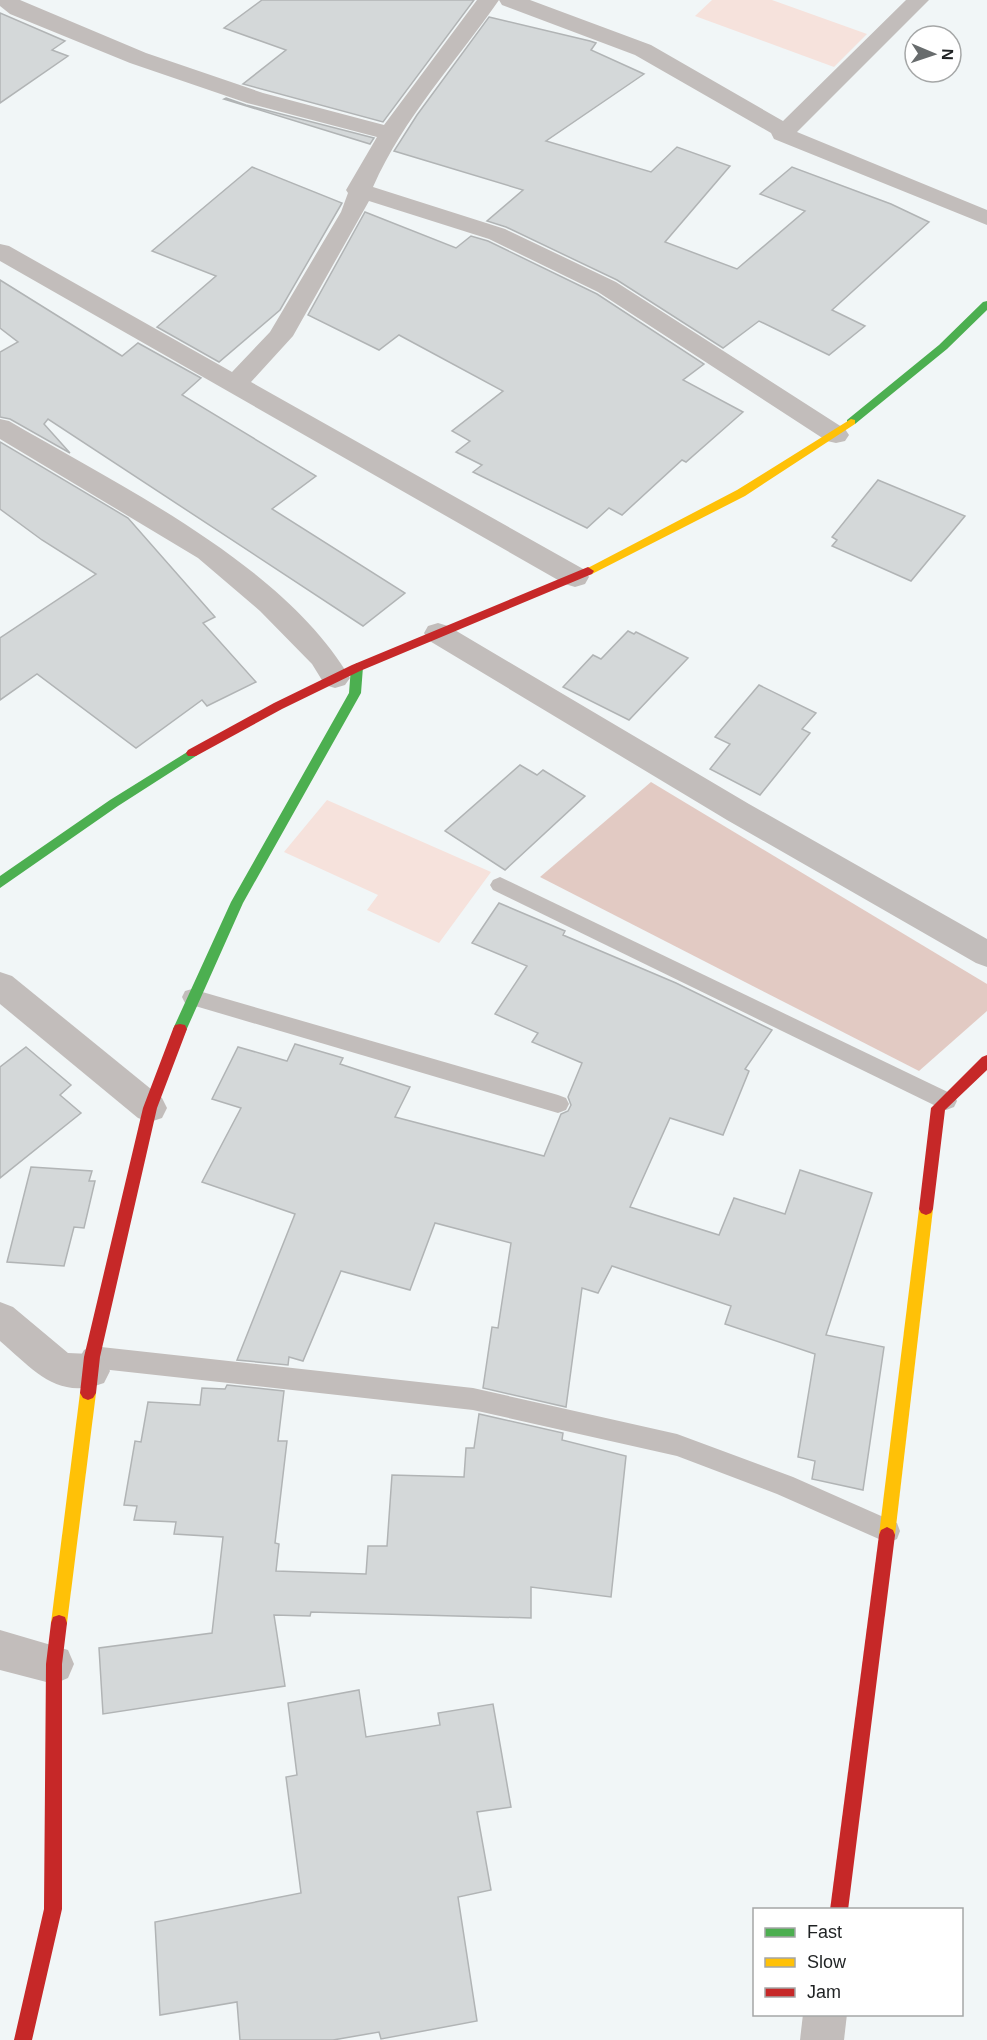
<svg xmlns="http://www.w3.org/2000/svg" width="987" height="2040" font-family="Arial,sans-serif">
  <rect width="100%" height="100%" fill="#f1f6f7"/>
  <g fill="#f6e2dc">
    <polygon points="712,0 772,0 867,34 834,67 695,16"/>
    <polygon points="327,800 491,872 439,943 367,910 378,895 284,852"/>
  </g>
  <polygon fill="#e2cac3" points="651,782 987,984 987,1011 919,1071 540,877"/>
  <g fill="#d4d8d9" stroke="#b1b4b5" stroke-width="1.5">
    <polygon points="262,0 474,0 383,122 243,84 286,50 224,28"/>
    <polygon points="0,13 65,41 52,50 68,56 0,103"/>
    <polygon points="489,17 590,41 596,43 591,50 644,74 546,141 651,172 677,147 730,166 665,242 737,269 805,211 760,194 792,167 891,204 929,222 832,310 865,326 829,355 759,321 723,348 617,280 506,227 487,221 523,190 394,151 417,115"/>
    <polygon points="226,98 246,105 374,138 370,144 224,99"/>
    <polygon points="252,167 342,203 280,310 219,362 157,327 216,276 152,251"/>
    <polygon points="365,212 456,248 471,236 488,241 597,294 704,364 683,380 743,412 686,462 682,460 622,515 609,508 587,528 473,472 482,465 456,452 470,441 452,431 503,391 399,335 379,350 308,315"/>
    <polygon points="0,280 122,356 138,343 201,378 182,395 316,476 272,509 405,593 363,626 48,419 44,424 70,453 10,419 0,417 0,352 18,342 0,328"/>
    <polygon points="0,442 128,518 215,617 203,623 256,682 207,706 202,700 136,748 37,674 0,700 0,638 96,574 42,540 0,509"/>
    <polygon points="878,480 965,516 911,581 832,546 837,540 832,537"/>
    <polygon points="628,631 634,634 636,632 688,658 629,720 563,687 593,655 601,659"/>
    <polygon points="759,685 816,713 802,729 810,733 760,795 710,769 730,744 715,737"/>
    <polygon points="520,765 537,775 543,770 585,796 505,870 445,831"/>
    <polygon points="499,903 565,931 563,935 676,983 772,1030 745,1069 749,1071 723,1135 670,1118 630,1207 719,1235 734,1198 785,1214 800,1170 872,1193 826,1335 884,1347 863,1490 812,1479 815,1461 798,1457 815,1354 725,1324 731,1306 612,1266 598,1293 582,1288 566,1407 483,1388 492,1327 498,1328 511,1243 435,1223 410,1290 341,1271 303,1361 289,1357 288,1365 237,1360 295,1214 202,1182 241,1108 212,1099 238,1047 287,1061 295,1044 343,1058 340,1064 410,1087 395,1117 544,1156 561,1114 568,1111 571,1105 568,1097 582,1063 532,1042 538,1033 495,1014 527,966 472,943"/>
    <polygon points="26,1047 71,1085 60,1095 81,1113 0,1178 0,1067"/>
    <polygon points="31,1167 92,1171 89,1181 95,1181 84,1228 74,1227 64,1266 7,1262"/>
    <polygon points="227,1385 284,1391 278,1441 287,1441 275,1543 279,1544 276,1571 366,1574 368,1546 387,1546 392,1475 464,1477 466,1448 474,1448 479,1414 563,1433 562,1440 626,1456 611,1597 531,1587 531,1618 311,1612 310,1616 274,1615 285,1686 103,1714 99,1648 212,1633 223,1537 174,1534 176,1522 134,1520 137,1506 124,1505 135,1441 141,1442 148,1402 200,1405 202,1388 225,1389"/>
    <polygon points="359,1690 366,1737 440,1725 438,1713 493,1704 511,1807 477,1812 491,1890 458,1897 477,2021 381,2039 379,2032 333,2040 240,2040 237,2002 160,2015 155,1922 301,1893 286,1777 297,1775 288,1703"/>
  </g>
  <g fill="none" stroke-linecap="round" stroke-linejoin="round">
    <g fill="#c2bdbb" fill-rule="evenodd">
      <polygon points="500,877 954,1095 957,1101 954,1107 946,1110 938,1107 493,890 490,885 493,880"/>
      <polygon points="192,989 558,1095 566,1098 569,1104 566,1110 558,1113 185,1003 182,997 185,991"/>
      <polygon points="92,1346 473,1388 677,1434 793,1477 897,1523 900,1531 897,1539 888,1543 777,1494 677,1456 473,1410 92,1368 84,1364 80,1357 84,1350"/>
    </g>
    <g fill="#c2bdbb" fill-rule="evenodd">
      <path d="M0 0H20L146 53 263 93 384 125 477 0H499C456 62 404 117 373 187L505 229 616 282 845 429 849 435 845 441 836 443 827 441 598 292 489 239 369 201 293 336 251 382 585 570 589 577 585 584 575 587 565 584 0 261V244L9 246 232 372 270 332 341 212 348 193 346 190 377 137 247 103 130 63 10 14 0 6Z"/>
      <polygon points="499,0 530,0 651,45 783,121 906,0 929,0 797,132 987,210 987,225 774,139 771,133 635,55 502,5"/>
      <path d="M0 419 9 421C120 486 284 565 350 678L345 685 335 688 325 685 312 664 260 611 198 558 0 439Z"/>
      <polygon points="438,623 448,626 749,804 987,939 987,967 976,963 727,820 428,640 424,633 428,626"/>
      <polygon points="0,972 12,976 162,1098 167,1108 162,1118 150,1122 138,1118 0,1004"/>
      <path d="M0 1302 13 1307 68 1353 91 1354 104 1359 110 1371 104 1383C57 1401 33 1369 0 1341Z"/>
      <polygon points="0,1630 68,1650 74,1664 68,1678 54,1684 0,1670"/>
      <polygon points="803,2014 847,2014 844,2040 800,2040"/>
    </g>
    <g fill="#4caf50" fill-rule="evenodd">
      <polygon points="987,301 987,310 947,349 855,424 847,424 847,420 939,345 983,302"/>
      <polygon points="357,663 363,667 361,693 243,903 185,1033 175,1033 173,1029 231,902 349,693 351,667"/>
      <polygon points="192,749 196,750 198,753 196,756 118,806 0,888 0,876 110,800"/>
    </g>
    <g fill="#ffc107" fill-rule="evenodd">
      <polygon points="851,419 855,420 855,424 745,496 592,574 588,575 582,571 737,490"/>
      <polygon points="926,1203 931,1205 933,1209 895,1535 893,1540 887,1543 881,1540 879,1535 919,1209 921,1205"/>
      <polygon points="88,1386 93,1388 96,1393 67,1623 65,1629 59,1631 53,1629 51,1623 80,1393 83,1388"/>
    </g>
    <g fill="#c62828" fill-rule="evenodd">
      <polygon points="588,567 594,571 592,574 360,671 282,709 196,756 188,756 186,753 188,750 274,703 352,665"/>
      <polygon points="180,1024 185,1025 187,1029 157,1108 100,1357 96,1393 93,1398 88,1400 83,1398 80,1393 84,1357 143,1108 173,1029 175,1025"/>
      <polygon points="987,1055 987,1070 945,1110 933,1209 931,1213 926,1215 921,1213 919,1209 931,1108 982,1057"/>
      <polygon points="887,1527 893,1530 895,1535 848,1910 830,1910 879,1535 881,1530"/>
      <polygon points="59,1615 65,1617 67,1623 62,1664 62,1909 32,2040 14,2040 44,1909 46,1664 51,1623 53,1617"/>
    </g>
  </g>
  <rect x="753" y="1908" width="210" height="108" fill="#ffffff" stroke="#a5a7a7" stroke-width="1.5"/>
  <rect x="765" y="1928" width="30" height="9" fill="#4caf50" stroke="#a5a7a7" stroke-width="1.5"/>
  <text x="807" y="1938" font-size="18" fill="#1f2223">Fast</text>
  <rect x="765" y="1958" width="30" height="9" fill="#ffc107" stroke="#a5a7a7" stroke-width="1.5"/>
  <text x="807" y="1968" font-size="18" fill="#1f2223">Slow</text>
  <rect x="765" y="1988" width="30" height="9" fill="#c62828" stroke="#a5a7a7" stroke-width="1.5"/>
  <text x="807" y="1998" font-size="18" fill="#1f2223">Jam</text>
  <g transform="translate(933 54) rotate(92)"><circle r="28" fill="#ffffff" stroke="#a5a7a7" stroke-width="1.5"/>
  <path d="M0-4.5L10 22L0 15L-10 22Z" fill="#686c6d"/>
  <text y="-9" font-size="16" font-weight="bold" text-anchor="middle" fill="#1f2223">N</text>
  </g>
</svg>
